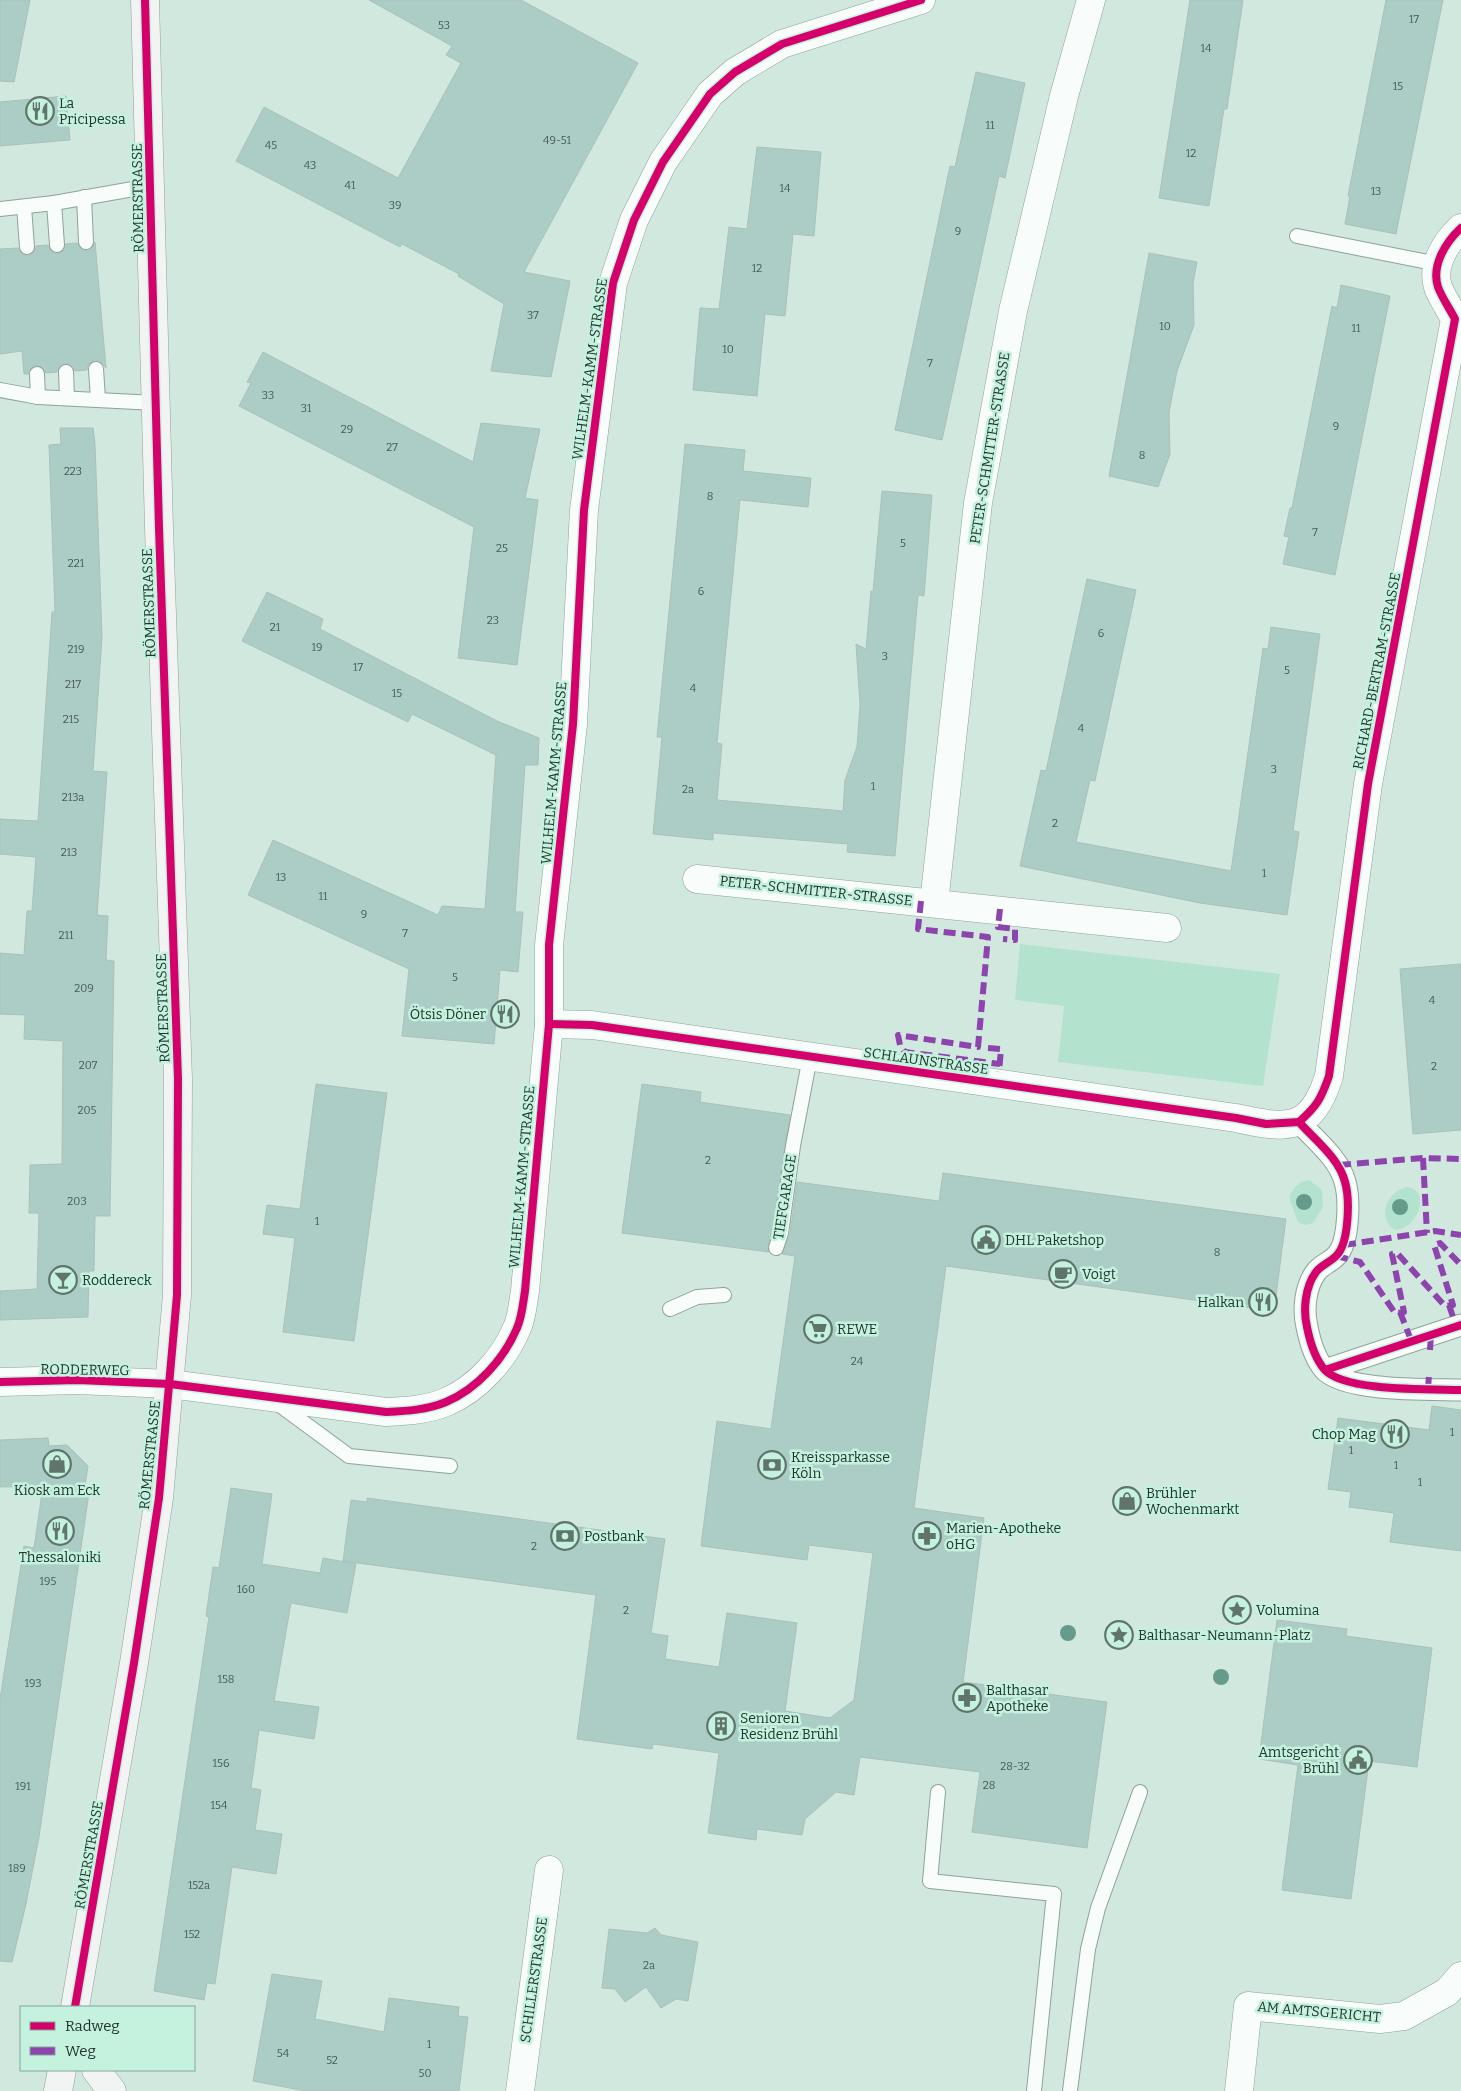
<svg xmlns="http://www.w3.org/2000/svg" width="1461" height="2091" font-family="Bitter,serif">
  <rect width="100%" height="100%" fill="#d0e8de"/>
  <g fill="#b3e2cf">
    <polygon points="1020,944 1280,974 1263,1086 1058,1062 1064,1006 1015,1000"/>
    <path d="M1309 1180 1322 1190 1323 1207 1313 1223 1305 1225 1298 1222 1289 1197C1294 1187 1299 1182 1309 1180Z"/>
    <path d="M1406 1187C1432 1189 1419 1228 1395 1230 1376 1218 1387 1192 1406 1187Z"/>
  </g>
  <g fill="#acccc6" stroke="#abc0ba">
    <polygon points="0,0 30,0 14,82 0,81"/>
    <polygon points="369,0 521,0 638,63 524,272 570,281 551,377 491,371 504,304 458,276 459,274 402,244 400,247 236,161 264,107 398,178 461,63 446,55 452,46"/>
    <polygon points="1190,0 1243,0 1227,109 1224,109 1209,206 1159,198"/>
    <polygon points="1386,0 1443,0 1396,234 1345,224 1350,196 1348,196"/>
    <polygon points="976,72 1025,83 1005,178 999,176 942,440 895,430 950,166 955,167"/>
    <polygon points="66,96 70,140 0,146 0,102"/>
    <polygon points="757,147 821,152 814,236 793,234 785,316 765,314 757,396 693,390 700,308 719,309 729,227 747,229"/>
    <polygon points="95,242 106,368 100,361 95,360 88,365 87,370 75,371 70,365 65,363 59,368 57,372 46,373 41,367 36,365 30,370 28,374 24,374 22,351 0,354 0,249 18,248 23,255 28,256 35,251 36,246 48,245 53,253 58,254 65,249 66,244 77,243 82,249 87,251 91,249"/>
    <polygon points="1149,253 1197,262 1193,283 1194,325 1177,371 1169,412 1170,454 1158,487 1109,476"/>
    <polygon points="1341,285 1390,296 1335,575 1283,564 1289,537 1284,536 1290,508 1292,508 1332,306 1337,308"/>
    <polygon points="263,352 473,462 481,423 540,429 525,498 538,500 517,665 458,658 474,527 239,406 251,383 247,382"/>
    <polygon points="60,428 93,428 95,444 102,636 93,771 107,772 97,915 108,916 106,960 114,961 110,1216 95,1216 94,1271 89,1271 88,1317 0,1320 0,1291 37,1289 39,1213 29,1213 30,1165 62,1164 63,1041 24,1039 25,1015 0,1014 0,953 24,955 27,911 32,911 36,857 0,854 0,819 38,821 52,612 55,612 49,445 61,444"/>
    <polygon points="685,444 745,450 743,471 811,478 808,507 740,500 717,743 722,744 717,800 843,811 845,780 857,747 860,705 856,644 866,649 871,591 873,592 882,491 932,495 924,596 918,595 895,856 847,852 848,844 713,833 713,840 653,834 662,737 657,737"/>
    <polygon points="1087,579 1136,590 1095,781 1090,780 1076,842 1231,871 1263,648 1268,649 1271,627 1320,634 1293,831 1299,832 1287,915 1200,903 1020,866 1041,770 1046,771"/>
    <polygon points="267,592 323,619 320,629 497,721 539,738 538,765 525,765 515,912 523,912 518,972 500,970 494,1044 402,1036 409,969 248,895 273,840 438,915 442,906 485,909 496,755 412,714 408,722 242,641"/>
    <polygon points="1461,964 1461,1130 1413,1134 1400,969"/>
    <polygon points="316,1084 387,1093 354,1341 283,1332 295,1238 263,1234 267,1205 300,1209"/>
    <polygon points="642,1084 701,1092 700,1102 790,1115 772,1231 768,1246 769,1252 622,1233"/>
    <polygon points="943,1173 1286,1219 1274,1311 946,1266 914,1508 984,1518 963,1682 1023,1690 1030,1686 1041,1688 1048,1694 1107,1702 1087,1848 972,1832 980,1772 860,1757 854,1795 836,1792 805,1819 802,1835 757,1829 756,1840 708,1833 719,1753 653,1744 652,1749 577,1739 596,1595 343,1561 351,1500 367,1502 367,1498 665,1539 651,1633 668,1636 665,1659 719,1667 727,1613 797,1623 785,1711 830,1718 854,1700 873,1553 809,1545 807,1560 701,1546 717,1421 771,1429 795,1256 782,1254 790,1234 797,1182 939,1201"/>
    <polygon points="1432,1406 1461,1410 1461,1551 1390,1542 1394,1513 1349,1507 1351,1492 1328,1489 1338,1418 1429,1430"/>
    <polygon points="48,1438 49,1446 67,1445 88,1466 85,1486 90,1486 39,1837 26,1904 12,1962 0,1961 0,1699 24,1546 34,1548 43,1486 0,1487 0,1440"/>
    <polygon points="231,1488 272,1494 262,1564 320,1573 323,1558 356,1564 347,1613 291,1603 274,1701 319,1707 314,1739 259,1730 251,1788 261,1790 255,1830 282,1834 276,1874 232,1867 215,1984 207,1983 204,2000 154,1991 209,1617 206,1616 213,1567 219,1568"/>
    <polygon points="1277,1620 1347,1629 1346,1636 1432,1648 1417,1767 1369,1761 1351,1899 1282,1890 1298,1765 1259,1759"/>
    <polygon points="655,1928 661,1935 698,1942 688,2001 676,1999 661,2008 646,1987 625,2002 615,1989 602,1988 609,1929 647,1933"/>
    <polygon points="272,1974 322,1981 315,2019 384,2032 389,1998 459,2007 458,2016 468,2017 459,2091 305,2091 253,2081"/>
  </g>
  <g fill="none" stroke-linecap="round" stroke-linejoin="round">
    <defs>
      <g id="service">
        <polyline points="84,197 86,242"/>
        <polyline points="54,203 57,245"/>
        <polyline points="24,207 27,247"/>
        <polyline points="0,209 54,203 150,186"/>
        <polyline points="1297,236 1438,264"/>
        <polyline points="96,369 98,399"/>
        <polyline points="66,372 67,398"/>
        <polyline points="37,374 38,397"/>
        <polyline points="0,390 38,397 156,403"/>
        <polyline points="776,1248 781,1233 793,1146 810,1057"/>
        <polyline points="670,1309 697,1297 724,1295"/>
        <polyline points="277,1403 349,1456 450,1466"/>
        <polyline points="938,1792 930,1881 1054,1894 1034,2091"/>
        <polyline points="1070,2091 1088,1949 1098,1908 1140,1792"/>
      </g>
      <g id="pedestrian">
        <path d="M1299 1122C1315 1140 1339 1158 1345 1182 1350 1199 1349 1242 1337 1255 1331 1262 1321 1265 1316 1272 1305 1287 1303 1310 1307 1327 1310 1342 1314 1357 1324 1369 1343 1392 1431 1389 1461 1390"/>
        <polyline points="1325,1370 1461,1325"/>
      </g>
      <g id="minor">
        <polyline points="697,879 1167,928"/>
        <polyline points="934,903 978,503 1013,311 1064,96 1091,0"/>
        <path d="M549 1024 592 1025 1236 1118C1287 1129 1311 1133 1329 1076L1368 784 1455 319C1450 309 1442 298 1438 287 1431 265 1446 242 1461 228"/>
        <path d="M0 1382 78 1380 170 1384 386 1412C406 1411 427 1410 446 1402 477 1389 504 1359 517 1328 522 1317 523 1303 525 1291L549 1024V945L573 724 584 510 613 283 634 220 663 162 710 94 735 72 782 44 921 0"/>
        <polyline points="520,2091 549,1870"/>
        <polyline points="1239,2091 1248,2006 1380,2019 1404,2016 1447,1992 1461,1976"/>
      </g>
      <g id="secondary">
        <polyline points="75,2007 134,1663 159,1498 177,1295 178,1079 159,528 145,0"/>
        <polyline points="96,2070 112,2091"/>
        <polyline points="58,2091 62,2070"/>
      </g>
    </defs>
    <use href="#service" stroke="#8fa29a" stroke-width="16"/>
    <use href="#pedestrian" stroke="#8fa29a" stroke-width="23"/>
    <use href="#minor" stroke="#8fa29a" stroke-width="29"/>
    <use href="#secondary" stroke="#8fa29a" stroke-width="29"/>
    <use href="#service" stroke="#f8fcfa" stroke-width="14"/>
    <use href="#pedestrian" stroke="#f8fcfa" stroke-width="21"/>
    <use href="#minor" stroke="#f8fcfa" stroke-width="28"/>
    <use href="#secondary" stroke="#f2f3f3" stroke-width="28"/>
    <g stroke="#8e44ad" stroke-width="6" stroke-dasharray="12 6" stroke-linecap="butt">
      <polyline points="921,901 918,929 988,937 978,1047 898,1035 900,1045 905,1052 1000,1064"/>
      <polyline points="1000,909 998,927 1015,929 1015,940 1003,939"/>
      <polyline points="988,1048 1001,1049 999,1072"/>
      <polyline points="1423,1158 1427,1233"/>
      <polyline points="1339,1165 1423,1158 1461,1159"/>
      <polyline points="1344,1245 1435,1231 1461,1235"/>
      <polyline points="1336,1256 1360,1262 1395,1313 1404,1312 1392,1254 1397,1253 1445,1306 1453,1305 1434,1245 1440,1243 1461,1265"/>
      <polyline points="1449,1305 1456,1326"/>
      <polyline points="1400,1312 1411,1340"/>
      <polyline points="1430,1350 1431,1334"/>
      <polyline points="1428,1389 1429,1375"/>
    </g>
    <defs>
      <g id="cycleway">
        <polyline points="549,1024 592,1025 1236,1118 1266,1124 1299,1122"/>
        <path d="M1299 1122C1317 1106 1321 1099 1329 1076L1368 784 1455 319C1450 309 1442 298 1438 287 1431 265 1446 242 1461 228"/>
        <path d="M1299 1122C1315 1140 1339 1158 1345 1182 1350 1199 1349 1242 1337 1255 1331 1262 1321 1265 1316 1272 1305 1287 1303 1310 1307 1327 1310 1342 1314 1357 1324 1369 1343 1392 1431 1389 1461 1390"/>
        <polyline points="1325,1370 1461,1325"/>
        <path d="M0 1382 78 1380 170 1384 386 1412C406 1411 427 1410 446 1402 477 1389 504 1359 517 1328 522 1317 523 1303 525 1291L549 1024V945L573 724 584 510 613 283 634 220 663 162 710 94 735 72 782 44 921 0"/>
        <polyline points="75,2007 134,1663 159,1498 177,1295 178,1079 159,528 145,0"/>
      </g>
    </defs>
    <use href="#cycleway" stroke="#c5f2df" stroke-width="11"/>
    <use href="#cycleway" stroke="#d6006c" stroke-width="8"/>
  </g>
  <g fill="#669a8a">
    <circle cx="1304" cy="1202" r="8"/>
    <circle cx="1400" cy="1207" r="8"/>
    <circle cx="1068" cy="1633" r="8"/>
    <circle cx="1221" cy="1677" r="8"/>
  </g>
  <defs>
    <symbol id="restaurant-ring" viewBox="-11 -11 22 22"><circle r="9.5" fill="#c5f2df" stroke="#60746c" stroke-width="1.5"/><path d="M-5-6h1v4h1v-4h1v4h1v-4h1v5L-1.5 .5V6h-2V.5L-5-1ZM5-6V6H3V1.5H1.5Q1.5-4 5-6Z" fill="#60746c"/></symbol>
    <symbol id="civic-ring" viewBox="-11 -11 22 22"><circle r="9.5" fill="#c5f2df" stroke="#60746c" stroke-width="1.5"/><path d="M-.6-6.5H3V-4.5H.6V-3L4-1V1h2V6H-6V1h2V-1L-.6-3ZM-1.2 2.5V6h2.4V2.5Z" fill="#60746c"/></symbol>
    <symbol id="cafe-ring" viewBox="-11 -11 22 22"><circle r="9.5" fill="#c5f2df" stroke="#60746c" stroke-width="1.5"/><path d="M-5.5-4.5H6V0H3Q3 3.5 0 3.5H-2.5Q-5.5 3.5-5.5 0ZM3-3.2v2h1.7v-2ZM-6 4.5H4V6H-6Z" fill="#60746c"/></symbol>
    <symbol id="bar-ring" viewBox="-11 -11 22 22"><circle r="9.5" fill="#c5f2df" stroke="#60746c" stroke-width="1.5"/><path d="M-6-5H6L.8 .8V4.5H3.5V6h-7V4.5H-.8V.8Z" fill="#60746c"/></symbol>
    <symbol id="supermarket-ring" viewBox="-11 -11 22 22"><circle r="9.5" fill="#c5f2df" stroke="#60746c" stroke-width="1.5"/><path d="M-6-5.5h2.5l.6 2H6L4.5 2H-2.5L-4.4-4H-6ZM-1.5 3.2a1.3 1.3 0 1 0 .1 0ZM3 3.2a1.3 1.3 0 1 0 .1 0Z" fill="#60746c"/></symbol>
    <symbol id="shop-ring" viewBox="-11 -11 22 22"><circle r="9.5" fill="#c5f2df" stroke="#60746c" stroke-width="1.5"/><path d="M-5-2.5h2.3a2.7 3.5 0 0 1 5.4 0H5L5.5 6h-11ZM-1.5-2.5h3a1.5 2.3 0 0 0-3 0Z" fill="#60746c"/></symbol>
    <symbol id="bank-ring" viewBox="-11 -11 22 22"><circle r="9.5" fill="#c5f2df" stroke="#60746c" stroke-width="1.5"/><path d="M-6-4H6V4H-6ZM0-2.3a2.3 2.3 0 1 0 0 4.6a2.3 2.3 0 1 0 0-4.6Z" fill="#60746c"/></symbol>
    <symbol id="pharmacy-ring" viewBox="-11 -11 22 22"><circle r="9.5" fill="#c5f2df" stroke="#60746c" stroke-width="1.5"/><path d="M-2-6h4v4h4v4h-4v4h-4v-4h-4v-4h4Z" fill="#60746c"/></symbol>
    <symbol id="sight-ring" viewBox="-11 -11 22 22"><circle r="9.5" fill="#c5f2df" stroke="#60746c" stroke-width="1.5"/><path d="M0-6L1.8-2.2L6-1.7L2.9 1.2L3.7 5.4L0 3.3L-3.7 5.4L-2.9 1.2L-6-1.7L-1.8-2.2Z" fill="#60746c"/></symbol>
    <symbol id="building-ring" viewBox="-11 -11 22 22"><circle r="9.5" fill="#c5f2df" stroke="#60746c" stroke-width="1.5"/><path d="M-4-6H4V6H1V3H-1V6H-4ZM-2.5-4.3h1.7v1.8h-1.7ZM.8-4.3h1.7v1.8H.8ZM-2.5-1h1.7V.8h-1.7ZM.8-1h1.7V.8H.8Z" fill="#60746c"/></symbol>
  </defs>
  <g fill-rule="evenodd">
    <use href="#restaurant-ring" x="24" y="95" width="32" height="32"/>
    <use href="#restaurant-ring" x="489" y="998" width="32" height="32"/>
    <use href="#civic-ring" x="970" y="1224" width="32" height="32"/>
    <use href="#cafe-ring" x="1047" y="1258" width="32" height="32"/>
    <use href="#bar-ring" x="47" y="1264" width="32" height="32"/>
    <use href="#restaurant-ring" x="1247" y="1286" width="32" height="32"/>
    <use href="#supermarket-ring" x="802" y="1313" width="32" height="32"/>
    <use href="#restaurant-ring" x="1379" y="1418" width="32" height="32"/>
    <use href="#shop-ring" x="41" y="1448" width="32" height="32"/>
    <use href="#bank-ring" x="756" y="1449" width="32" height="32"/>
    <use href="#shop-ring" x="1111" y="1485" width="32" height="32"/>
    <use href="#restaurant-ring" x="44" y="1515" width="32" height="32"/>
    <use href="#bank-ring" x="549" y="1520" width="32" height="32"/>
    <use href="#pharmacy-ring" x="911" y="1520" width="32" height="32"/>
    <use href="#sight-ring" x="1221" y="1594" width="32" height="32"/>
    <use href="#sight-ring" x="1103" y="1619" width="32" height="32"/>
    <use href="#pharmacy-ring" x="951" y="1682" width="32" height="32"/>
    <use href="#building-ring" x="705" y="1710" width="32" height="32"/>
    <use href="#civic-ring" x="1342" y="1744" width="32" height="32"/>
  </g>
  <g text-anchor="middle" dominant-baseline="central" stroke-width="5" stroke-linejoin="round" paint-order="stroke">
    <g font-size="11" fill="#455b54">
      <text x="1414" y="19">17</text>
      <text x="444" y="25">53</text>
      <text x="1206" y="48">14</text>
      <text x="1398" y="86">15</text>
      <text x="990" y="125">11</text>
      <text x="557" y="140">49-51</text>
      <text x="271" y="145">45</text>
      <text x="1191" y="153">12</text>
      <text x="310" y="165">43</text>
      <text x="350" y="185">41</text>
      <text x="785" y="188">14</text>
      <text x="1376" y="191">13</text>
      <text x="395" y="205">39</text>
      <text x="958" y="231">9</text>
      <text x="757" y="268">12</text>
      <text x="533" y="315">37</text>
      <text x="1165" y="326">10</text>
      <text x="1356" y="328">11</text>
      <text x="728" y="349">10</text>
      <text x="930" y="363">7</text>
      <text x="268" y="395">33</text>
      <text x="306" y="408">31</text>
      <text x="1336" y="426">9</text>
      <text x="347" y="429">29</text>
      <text x="392" y="447">27</text>
      <text x="1142" y="455">8</text>
      <text x="73" y="471">223</text>
      <text x="710" y="496">8</text>
      <text x="1315" y="532">7</text>
      <text x="903" y="543">5</text>
      <text x="502" y="548">25</text>
      <text x="76" y="563">221</text>
      <text x="701" y="591">6</text>
      <text x="493" y="620">23</text>
      <text x="275" y="627">21</text>
      <text x="1101" y="633">6</text>
      <text x="317" y="647">19</text>
      <text x="76" y="649">219</text>
      <text x="885" y="656">3</text>
      <text x="358" y="667">17</text>
      <text x="1287" y="670">5</text>
      <text x="73" y="684">217</text>
      <text x="693" y="688">4</text>
      <text x="397" y="693">15</text>
      <text x="71" y="719">215</text>
      <text x="1081" y="728">4</text>
      <text x="1274" y="769">3</text>
      <text x="873" y="786">1</text>
      <text x="688" y="789">2a</text>
      <text x="73" y="797">213a</text>
      <text x="1055" y="823">2</text>
      <text x="69" y="852">213</text>
      <text x="1264" y="873">1</text>
      <text x="281" y="877">13</text>
      <text x="323" y="896">11</text>
      <text x="364" y="914">9</text>
      <text x="405" y="933">7</text>
      <text x="66" y="935">211</text>
      <text x="455" y="977">5</text>
      <text x="84" y="988">209</text>
      <text x="1432" y="1000">4</text>
      <text x="88" y="1065">207</text>
      <text x="1434" y="1066">2</text>
      <text x="87" y="1110">205</text>
      <text x="708" y="1160">2</text>
      <text x="77" y="1201">203</text>
      <text x="317" y="1221">1</text>
      <text x="1217" y="1252">8</text>
      <text x="857" y="1361">24</text>
      <text x="1452" y="1432">1</text>
      <text x="1351" y="1450">1</text>
      <text x="1396" y="1465">1</text>
      <text x="1420" y="1482">1</text>
      <text x="534" y="1546">2</text>
      <text x="48" y="1581">195</text>
      <text x="246" y="1589">160</text>
      <text x="626" y="1610">2</text>
      <text x="226" y="1679">158</text>
      <text x="33" y="1683">193</text>
      <text x="221" y="1763">156</text>
      <text x="1015" y="1766">28-32</text>
      <text x="989" y="1785">28</text>
      <text x="23" y="1786">191</text>
      <text x="219" y="1805">154</text>
      <text x="17" y="1868">189</text>
      <text x="199" y="1885">152a</text>
      <text x="192" y="1934">152</text>
      <text x="649" y="1965">2a</text>
      <text x="429" y="2044">1</text>
      <text x="283" y="2053">54</text>
      <text x="332" y="2060">52</text>
      <text x="425" y="2073">50</text>
    </g>
    <g font-size="14" fill="#23352e" stroke="#c5f2df" text-anchor="start">
      <text x="59" y="103">La<tspan x="59" dy="16">Pricipessa</tspan></text>
      <text x="486" y="1014" text-anchor="end">Ötsis Döner</text>
      <text x="1005" y="1240">DHL Paketshop</text>
      <text x="1082" y="1274">Voigt</text>
      <text x="82" y="1280">Roddereck</text>
      <text x="1244" y="1302" text-anchor="end">Halkan</text>
      <text x="837" y="1329">REWE</text>
      <text x="1376" y="1434" text-anchor="end">Chop Mag</text>
      <text x="791" y="1457">Kreissparkasse<tspan x="791" dy="16">Köln</tspan></text>
      <text x="57" y="1490" text-anchor="middle">Kiosk am Eck</text>
      <text x="1146" y="1493">Brühler<tspan x="1146" dy="16">Wochenmarkt</tspan></text>
      <text x="946" y="1528">Marien-Apotheke<tspan x="946" dy="16">oHG</tspan></text>
      <text x="584" y="1536">Postbank</text>
      <text x="60" y="1557" text-anchor="middle">Thessaloniki</text>
      <text x="1256" y="1610">Volumina</text>
      <text x="1138" y="1635">Balthasar-Neumann-Platz</text>
      <text x="986" y="1690">Balthasar<tspan x="986" dy="16">Apotheke</tspan></text>
      <text x="740" y="1718">Senioren<tspan x="740" dy="16">Residenz Brühl</tspan></text>
      <text x="1339" y="1752" text-anchor="end">Amtsgericht<tspan x="1339" dy="16">Brühl</tspan></text>
    </g>
    <g font-size="14" fill="#23352e" stroke="#c5f2df">
      <text transform="translate(138 198) rotate(-91)">RÖMERSTRASSE</text>
      <text transform="translate(590 369) rotate(-82)">WILHELM-KAMM-STRASSE</text>
      <text transform="translate(990 448) rotate(-81)">PETER-SCHMITTER-STRASSE</text>
      <text transform="translate(149 603) rotate(-92)">RÖMERSTRASSE</text>
      <text transform="translate(1377 671) rotate(-79)">RICHARD-BERTRAM-STRASSE</text>
      <text transform="translate(554 773) rotate(-85)">WILHELM-KAMM-STRASSE</text>
      <text transform="translate(816 891) rotate(6)">PETER-SCHMITTER-STRASSE</text>
      <text transform="translate(163 1008) rotate(-92)">RÖMERSTRASSE</text>
      <text transform="translate(926 1061) rotate(8)">SCHLAUNSTRASSE</text>
      <text transform="translate(522 1177) rotate(-85)">WILHELM-KAMM-STRASSE</text>
      <text transform="translate(785 1197) rotate(-81)">TIEFGARAGE</text>
      <text transform="translate(85 1370) rotate(1)">RODDERWEG</text>
      <text transform="translate(150 1455) rotate(-84)">RÖMERSTRASSE</text>
      <text transform="translate(89 1855) rotate(-80)">RÖMERSTRASSE</text>
      <text transform="translate(534 1980) rotate(-82)">SCHILLERSTRASSE</text>
      <text transform="translate(1319 2012) rotate(5)">AM AMTSGERICHT</text>
    </g>
  </g>
  <rect x="20" y="2006" width="175" height="65" fill="#c5f2df" stroke="#84a698"/>
  <rect x="30" y="2022" width="25" height="8" fill="#d6006c" stroke="#84a698"/>
  <text x="65" y="2031" font-size="15" fill="#23352e">Radweg</text>
  <rect x="30" y="2047" width="25" height="8" fill="#8e44ad" stroke="#84a698"/>
  <text x="65" y="2056" font-size="15" fill="#23352e">Weg</text>
</svg>
